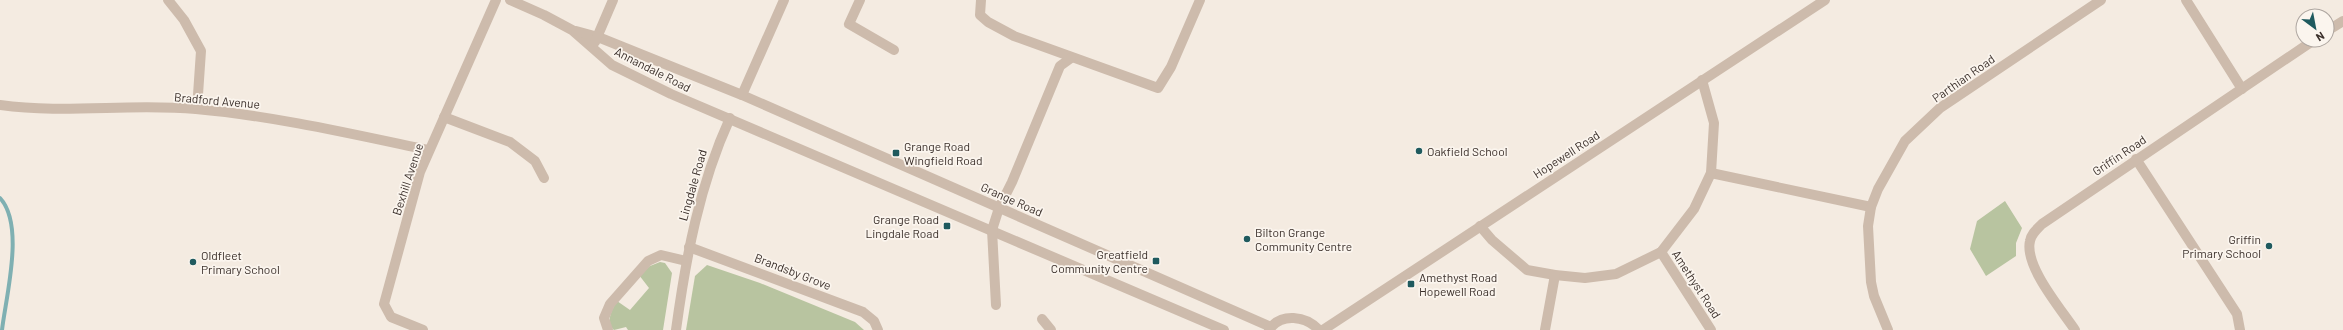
<svg xmlns="http://www.w3.org/2000/svg" width="2343" height="330" font-family="Barlow,sans-serif">
  <rect width="100%" height="100%" fill="#f4ebe1"/>
  <g fill="#b8c4a0">
    <polygon points="2005,201 2022,228 2016,243 2016,256 1986,276 1970,249 1977,221"/>
    <path d="M660 262 665 263 672 273 663 330H628L626 327 614 330C605 322 612 310 617 301L630 310 649 288 639 275 650 266Z"/>
    <polygon points="707,265 760,283 855,322 864,330 686,330 695,276"/>
  </g>
  <g fill="none" stroke-linecap="round" stroke-linejoin="round">
    <path stroke="#7fb0b2" stroke-width="4" d="M0 198C25 225 6 296 2 330"/>
    <g stroke="#cdbbac" stroke-width="10">
      <polyline points="168,0 184,20 201,51 197,109"/>
      <polyline points="510,0 544,15 572,30 612,65 671,94 1224,330"/>
      <polyline points="860,0 849,24 894,50"/>
      <polyline points="981,0 980,15 988,22 1014,36 1158,88 1171,67 1200,0"/>
      <polyline points="2186,0 2242,89"/>
      <polyline points="576,31 598,37 742,95 1271,327"/>
      <polyline points="2327,31 2343,21"/>
      <polyline points="595,42 613,0"/>
      <polyline points="742,95 784,0"/>
      <path d="M0 105C65 114 131 103 196 109 274 116 352 134 428 150"/>
      <polyline points="444,117 510,142 535,161 544,178"/>
      <polyline points="2136,159 2237,314 2240,330"/>
      <polyline points="1711,173 1871,207"/>
      <polyline points="1480,226 1492,240 1527,270 1555,275 1585,278 1616,274 1661,252 1694,209 1711,173 1714,123 1702,80"/>
      <polyline points="689,247 863,312 874,321 878,330"/>
      <polyline points="1661,252 1711,330"/>
      <polyline points="996,305 992,230 999,208 1012,182 1060,66 1071,58"/>
      <polyline points="1042,319 1051,330"/>
      <polyline points="423,330 391,317 384,304 420,172 496,0"/>
      <polyline points="608,330 604,318 610,304 648,261 661,255 686,261"/>
      <path d="M676 330C686 257 699 186 730 118"/>
      <path d="M1269 330C1281 312 1306 316 1319 330"/>
      <polyline points="1323,330 1825,0"/>
      <polyline points="1545,330 1555,275"/>
      <polyline points="1888,330 1874,296 1871,282 1868,226 1871,207 1878,189 1905,141 1940,108 2101,0"/>
      <path d="M2075 330C2061 309 2024 266 2030 241 2031 234 2037 229 2042 224L2314 40"/>
    </g>
  </g>
  <g fill="#1f5a5e" stroke="#fbf5ee" stroke-width="1.5">
    <circle cx="1419" cy="151" r="4"/>
    <rect x="892" y="149" width="8" height="8" rx="2"/>
    <rect x="943" y="222" width="8" height="8" rx="2"/>
    <circle cx="1247" cy="239" r="4"/>
    <circle cx="2269" cy="246" r="4"/>
    <rect x="1152" y="257" width="8" height="8" rx="2"/>
    <circle cx="193" cy="262" r="4"/>
    <rect x="1407" y="280" width="8" height="8" rx="2"/>
  </g>
  <g text-anchor="middle" dominant-baseline="central" stroke-width="3.5" stroke-linejoin="round" paint-order="stroke">
    <g font-size="12" fill="#3b302b" stroke="#fbf5ee">
      <text transform="translate(653 69) rotate(27)">Annandale Road</text>
      <text transform="translate(1963 78) rotate(-35)">Parthian Road</text>
      <text transform="translate(217 100) rotate(5)">Bradford Avenue</text>
      <text transform="translate(1566 154) rotate(-33)">Hopewell Road</text>
      <text transform="translate(2119 155) rotate(-34)">Griffin Road</text>
      <text transform="translate(407 179) rotate(-72)">Bexhill Avenue</text>
      <text transform="translate(692 185) rotate(-74)">Lingdale Road</text>
      <text transform="translate(1012 199) rotate(24)">Grange Road</text>
      <text transform="translate(793 271) rotate(21)">Brandsby Grove</text>
      <text transform="translate(1697 284) rotate(57)">Amethyst Road</text>
    </g>
    <g font-size="12" fill="#3b302b" stroke="#fbf5ee" text-anchor="start">
      <text x="904" y="146">Grange Road<tspan x="904" dy="14">Wingfield Road</tspan></text>
      <text x="1427" y="151">Oakfield School</text>
      <text x="939" y="219" text-anchor="end">Grange Road<tspan x="939" dy="14">Lingdale Road</tspan></text>
      <text x="1255" y="232">Bilton Grange<tspan x="1255" dy="14">Community Centre</tspan></text>
      <text x="2261" y="239" text-anchor="end">Griffin<tspan x="2261" dy="14">Primary School</tspan></text>
      <text x="1148" y="254" text-anchor="end">Greatfield<tspan x="1148" dy="14">Community Centre</tspan></text>
      <text x="201" y="255">Oldfleet<tspan x="201" dy="14">Primary School</tspan></text>
      <text x="1419" y="277">Amethyst Road<tspan x="1419" dy="14">Hopewell Road</tspan></text>
    </g>
  </g>
  <g transform="translate(2315 28) rotate(148)"><circle r="19" fill="#fbf5ee" stroke="#aea6a0"/>
  <path d="M0-3L7 15L0 10L-7 15Z" fill="#1f5a5e"/>
  <text y="-6" font-size="11" font-weight="bold" text-anchor="middle" fill="#3b302b">N</text>
  </g>
</svg>
